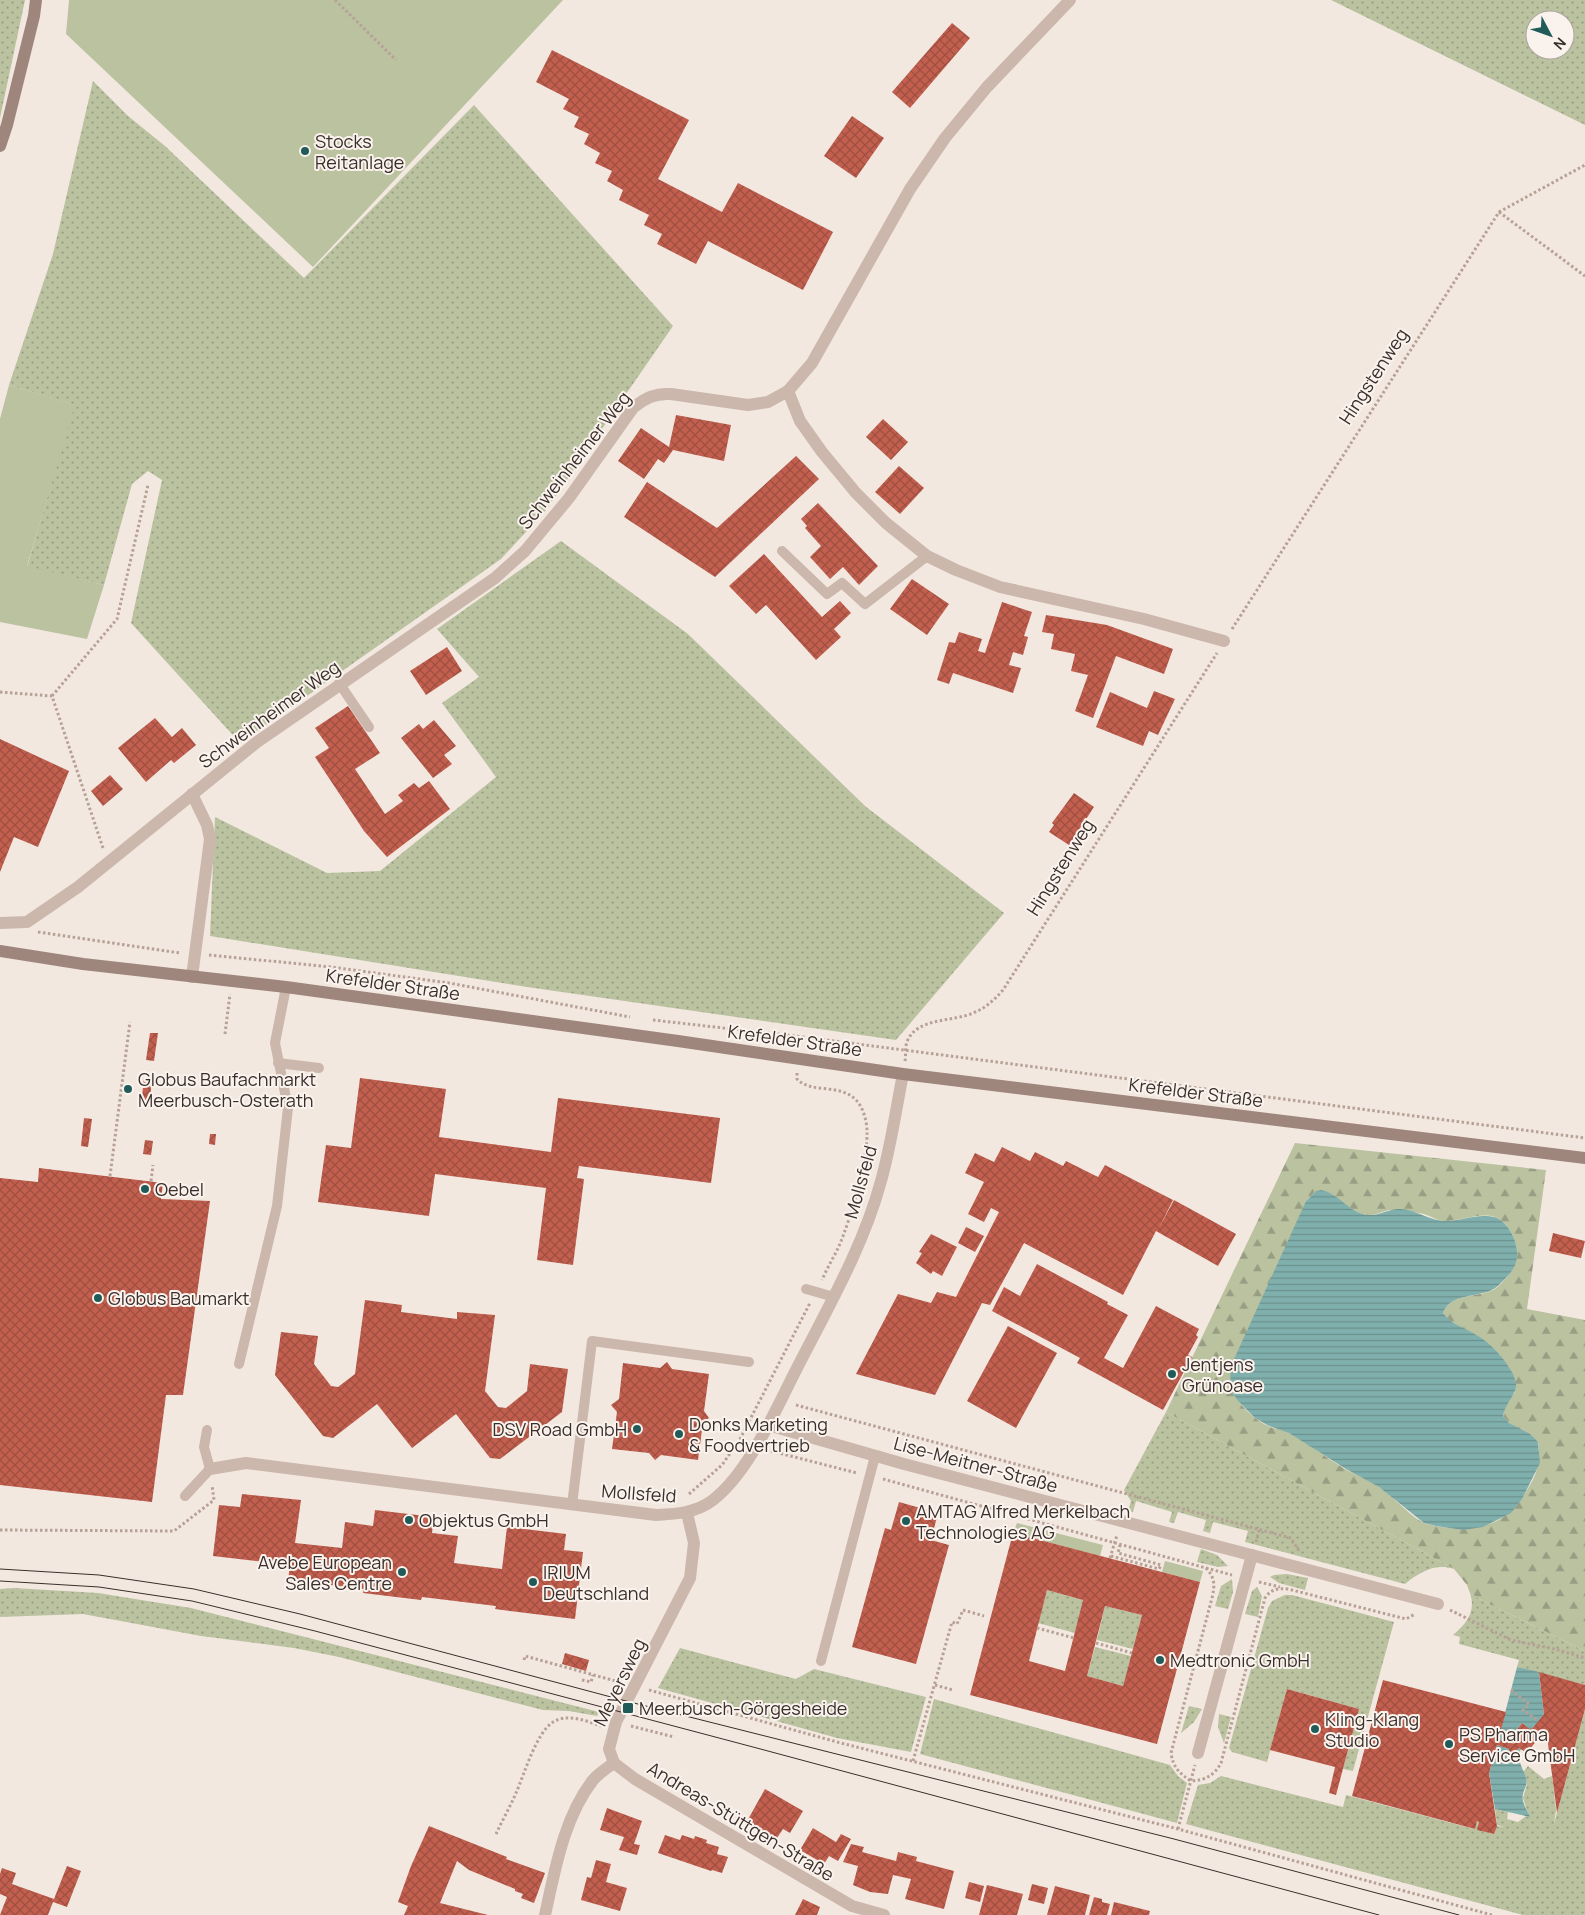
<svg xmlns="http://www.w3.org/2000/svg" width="1585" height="1915" font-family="Manrope,sans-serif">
  <defs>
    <pattern id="grass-dots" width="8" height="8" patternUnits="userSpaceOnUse" patternTransform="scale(1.25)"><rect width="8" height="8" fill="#bac2a0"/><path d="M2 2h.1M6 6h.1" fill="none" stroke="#989e83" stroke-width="1.8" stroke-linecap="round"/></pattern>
    <pattern id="forest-firs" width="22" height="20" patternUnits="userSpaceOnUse" patternTransform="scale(1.25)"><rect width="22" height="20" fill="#bac2a0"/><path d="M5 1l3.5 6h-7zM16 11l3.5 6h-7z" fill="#989e83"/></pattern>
    <pattern id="water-rules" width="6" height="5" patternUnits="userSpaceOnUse" patternTransform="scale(1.25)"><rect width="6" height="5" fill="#80b0ad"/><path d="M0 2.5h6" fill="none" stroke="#6a908d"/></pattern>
    <pattern id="building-cross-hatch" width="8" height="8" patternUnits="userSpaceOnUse" patternTransform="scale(1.25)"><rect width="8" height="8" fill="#c35f4e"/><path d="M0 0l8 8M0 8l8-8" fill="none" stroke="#9f4f41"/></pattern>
  </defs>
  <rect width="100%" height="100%" fill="#f3e8e0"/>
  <g fill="url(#grass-dots)" fill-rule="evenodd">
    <polygon points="0,0 25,0 0,118"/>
    <path d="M1331 0H1585V125ZM1535 20H1565V50H1535Z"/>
    <polygon points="93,81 128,116 165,146 304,278 474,105 673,326 546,510 501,559 240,743 131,623 162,480 148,471 132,484 104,585 27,567 74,405 9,385 53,254"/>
    <polygon points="561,541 688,634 865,806 1004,913 896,1040 527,987 210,936 215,817 327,873 380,871 496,777 442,703 479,677 437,629"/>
    <path d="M1166 1412 1454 1569C1435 1563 1420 1572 1405 1584L1245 1542 1248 1531 1213 1522 1210 1533 1203 1531 1206 1520 1178 1512 1174 1523 1169 1522 1172 1512 1136 1501 1133 1512 1128 1511 1131 1501 1124 1490Z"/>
    <polygon points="1201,1549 1217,1555 1228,1566 1218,1567 1197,1562"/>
    <polygon points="1287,1574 1308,1578 1305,1590 1279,1583 1270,1577 1274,1575"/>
    <polygon points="1232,1579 1233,1592 1228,1609 1215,1606 1221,1586"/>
    <polygon points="1257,1587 1262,1596 1258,1617 1245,1614 1252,1591"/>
    <polygon points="14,1588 98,1593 191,1608 599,1712 597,1716 569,1711 543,1710 339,1657 294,1648 201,1636 83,1614 0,1617 0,1589"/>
    <polygon points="1047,1590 1083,1600 1075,1633 1038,1623"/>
    <path d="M1470 1593 1485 1602 1585 1651V1685L1517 1667 1519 1660 1459 1644 1460 1637 1453 1635C1467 1623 1476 1612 1470 1593Z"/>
    <polygon points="1285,1595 1292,1595 1394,1622 1353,1771 1343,1769 1359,1709 1287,1689 1267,1762 1232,1752 1229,1748 1268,1608 1272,1601"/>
    <polygon points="1105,1606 1142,1615 1133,1649 1097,1640"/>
    <polygon points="1095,1647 1131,1656 1123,1686 1087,1676"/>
    <polygon points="680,1648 796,1679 814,1669 926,1697 911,1752 837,1738 658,1688"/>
    <polygon points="934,1699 1170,1765 1178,1776 1187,1783 1177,1823 920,1754"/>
    <polygon points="1189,1706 1202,1709 1194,1722 1181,1733"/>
    <polygon points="1585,1709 1585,1915 1523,1915 1186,1824 1198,1785 1210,1783 1221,1776 1343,1807 1346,1795 1474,1829 1477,1821 1479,1822 1478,1830 1494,1834 1496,1826 1504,1827 1497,1825 1495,1809 1508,1812 1507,1819 1518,1822 1526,1816 1529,1817 1523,1798 1527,1784 1523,1772 1528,1766 1544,1779 1552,1776 1556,1810 1554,1824"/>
    <polygon points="1219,1714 1231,1717 1224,1743 1218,1727"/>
  </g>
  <path fill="url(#forest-firs)" fill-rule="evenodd" d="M1295 1143 1546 1170 1527 1309 1585 1320V1651L1485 1602 1470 1593 1467 1585 1454 1569 1166 1412ZM1321 1190C1339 1194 1349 1213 1368 1215 1375 1216 1382 1211 1390 1210 1400 1210 1414 1212 1424 1214 1431 1216 1437 1221 1445 1221 1461 1221 1480 1212 1495 1217 1509 1222 1519 1244 1517 1258 1515 1268 1508 1276 1501 1284 1486 1301 1452 1289 1443 1313L1447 1319 1458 1326 1515 1392 1505 1406 1503 1416 1509 1423 1538 1442C1542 1466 1535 1478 1522 1498 1501 1531 1461 1533 1427 1524 1413 1520 1392 1495 1379 1487 1369 1480 1356 1475 1345 1469 1327 1458 1310 1445 1291 1434 1285 1430 1277 1429 1270 1427 1254 1420 1240 1405 1231 1391L1306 1201 1316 1191Z"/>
  <g fill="#bac2a0">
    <polygon points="69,0 563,0 313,267 66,34"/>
    <polygon points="9,385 75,405 27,566 104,585 87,639 0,622 0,419"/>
    <polygon points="1017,1523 1103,1545 1100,1556 1013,1533"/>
    <polygon points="1165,1561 1203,1571 1200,1582 1162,1572"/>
  </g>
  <g fill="url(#water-rules)">
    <path d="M1321 1190C1339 1193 1349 1213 1368 1215 1379 1216 1390 1208 1401 1209 1416 1210 1431 1221 1445 1221 1461 1221 1479 1213 1494 1217 1509 1221 1519 1244 1517 1258 1516 1268 1508 1276 1501 1283 1486 1301 1452 1289 1443 1313 1451 1325 1466 1328 1478 1336 1491 1343 1515 1369 1516 1384 1517 1394 1505 1403 1503 1416L1509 1423 1530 1434 1538 1442 1540 1463 1522 1499 1511 1513 1483 1527 1463 1530 1436 1526 1424 1523 1379 1487 1346 1469 1289 1433 1269 1426 1255 1418 1238 1401 1231 1391 1230 1368 1306 1201 1316 1191Z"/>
    <polygon points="1517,1667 1539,1672 1544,1714 1531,1730 1522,1723 1509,1740 1515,1744 1498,1740"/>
    <path d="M1497 1745 1509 1749 1510 1758 1519 1748 1521 1749C1515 1760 1524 1768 1526 1779 1528 1785 1524 1788 1523 1794 1521 1802 1527 1810 1530 1817L1495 1809 1489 1773Z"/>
  </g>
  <g fill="url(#building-cross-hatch)" fill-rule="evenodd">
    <polygon points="952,23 970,38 910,108 892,92"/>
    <polygon points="552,50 689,120 658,179 722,212 738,183 833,232 803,290 708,241 696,264 657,244 662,234 644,225 649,215 619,200 623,190 607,181 612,171 595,163 600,153 584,144 589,134 574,127 579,117 563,109 569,99 536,82"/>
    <polygon points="852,116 884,138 856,178 824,156"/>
    <polygon points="676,415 731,425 724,461 673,450 664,463 658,459 644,479 618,461 641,428 669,447"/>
    <polygon points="883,419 908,442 891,460 866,437"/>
    <polygon points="796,456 819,479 715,577 624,517 647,482 717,528"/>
    <polygon points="899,466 924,488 900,514 875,492"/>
    <polygon points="818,503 878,566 859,585 843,567 830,579 810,557 821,546 805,528 807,526 801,519"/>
    <polygon points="764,554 822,617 840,601 851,613 834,629 841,637 816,660 766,605 756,614 729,586"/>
    <polygon points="912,579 949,604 927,635 890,609"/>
    <polygon points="1002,602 1032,612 1024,636 1028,637 1023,655 1013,652 1009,665 1021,668 1013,693 953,673 949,684 937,680 949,642 955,643 959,632 982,639 978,651 985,653"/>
    <polygon points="1046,615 1107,625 1173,649 1164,674 1116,656 1093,718 1075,711 1088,675 1071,671 1075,654 1051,649 1054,634 1042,632"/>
    <polygon points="447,647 462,671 426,695 410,671"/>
    <polygon points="1154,691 1175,699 1158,735 1149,731 1143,746 1096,727 1110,692 1147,708"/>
    <polygon points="348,706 380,753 355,769 385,814 403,801 398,795 414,783 419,788 429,781 450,809 387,857 364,831 315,757 329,748 315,728"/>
    <polygon points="155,718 172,737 182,728 196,745 174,763 171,760 146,782 118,748"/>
    <polygon points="434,720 456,746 444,755 452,764 433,778 401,738 419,724 423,729"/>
    <polygon points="0,739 69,771 38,847 14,837 0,872"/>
    <polygon points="110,775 123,789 103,806 91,791"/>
    <polygon points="1074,793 1094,807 1069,845 1049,832 1054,825 1052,823"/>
    <polygon points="150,1033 158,1033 154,1061 146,1060"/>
    <polygon points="144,1078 152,1079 149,1107 141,1106"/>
    <polygon points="360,1078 446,1089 439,1137 551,1152 558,1098 720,1118 711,1183 579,1166 577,1178 584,1179 573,1265 537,1260 546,1188 435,1174 429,1216 318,1202 326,1145 351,1148"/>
    <polygon points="84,1118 92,1119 88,1147 81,1146"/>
    <polygon points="210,1134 216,1134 215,1145 209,1144"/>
    <polygon points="145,1140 153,1141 151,1155 143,1154"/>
    <polygon points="1002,1147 1030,1161 1035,1152 1063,1166 1066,1161 1098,1177 1105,1165 1173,1200 1159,1228 1174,1200 1236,1234 1218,1266 1156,1231 1123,1295 1024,1243 990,1305 982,1303 935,1395 856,1374 898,1294 931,1303 937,1292 956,1297 999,1212 991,1208 984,1222 968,1214 984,1182 965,1173 975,1153 994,1162"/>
    <polygon points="39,1168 163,1183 161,1199 210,1201 183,1395 166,1395 152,1502 0,1485 0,1178 38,1182"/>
    <polygon points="966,1227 984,1236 975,1252 958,1243"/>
    <polygon points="1553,1233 1585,1241 1581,1258 1549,1251"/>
    <polygon points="931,1234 957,1247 942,1276 933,1271 931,1274 916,1263 922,1253 919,1252"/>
    <polygon points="1037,1264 1108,1302 1107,1304 1128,1315 1104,1358 1123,1368 1156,1306 1199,1329 1196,1335 1198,1337 1188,1355 1192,1357 1163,1410 1077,1363 1080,1358 992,1311 1004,1287 1020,1296"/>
    <polygon points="365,1300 402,1305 401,1312 457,1319 457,1312 495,1315 485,1391 498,1407 506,1408 527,1391 530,1364 568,1369 562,1412 500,1459 490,1458 456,1414 412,1448 377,1404 333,1438 323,1436 275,1375 281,1332 318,1336 314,1364 331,1386 338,1387 355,1374"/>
    <polygon points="1008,1326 1057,1353 1016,1428 967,1401"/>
    <polygon points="667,1362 672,1369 709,1374 704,1411 709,1418 703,1422 698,1460 661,1455 655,1460 649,1453 612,1449 617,1412 611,1405 619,1399 623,1363 660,1368"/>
    <polygon points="242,1494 301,1500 295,1543 342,1548 345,1522 373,1526 375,1510 434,1517 432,1533 458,1536 454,1563 502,1569 507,1527 566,1534 564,1550 583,1552 575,1619 495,1609 496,1606 422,1597 421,1600 363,1593 364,1589 288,1580 290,1565 213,1556 219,1505 240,1507"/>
    <polygon points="899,1502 938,1513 931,1540 949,1545 916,1664 852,1647 885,1528 891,1530"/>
    <path d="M1013 1533 1200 1582 1157 1744 970 1695ZM1047 1590 1083 1600 1065 1671 1029 1661ZM1105 1606 1142 1615 1123 1686 1087 1676Z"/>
    <polygon points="565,1653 589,1660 586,1671 562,1664"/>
    <polygon points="1539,1672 1585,1685 1585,1709 1557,1813 1547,1736 1536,1733 1540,1736 1527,1753 1519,1748 1510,1758 1509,1749 1497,1745 1489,1773 1497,1826 1494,1834 1477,1830 1479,1822 1477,1821 1475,1829 1352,1796 1383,1680 1506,1712 1498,1740 1515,1744 1509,1740 1522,1723 1531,1730 1544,1714"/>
    <polygon points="1287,1689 1359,1709 1336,1795 1329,1793 1335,1767 1270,1750"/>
    <polygon points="765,1789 803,1811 790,1833 783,1829 775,1841 746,1823"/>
    <polygon points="607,1808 642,1821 634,1844 640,1845 637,1855 619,1850 624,1837 600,1830"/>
    <polygon points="429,1826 507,1857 506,1859 545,1873 534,1903 521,1898 523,1894 515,1891 515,1889 469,1870 457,1861 440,1903 488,1915 404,1915 408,1906 398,1902 411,1866"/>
    <polygon points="813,1828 836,1842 841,1834 851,1839 838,1861 829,1856 824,1864 800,1850"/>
    <polygon points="665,1835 680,1840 682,1835 694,1839 695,1836 707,1840 706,1843 719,1847 717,1854 728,1857 722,1873 712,1870 711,1871 658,1853"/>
    <polygon points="851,1844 864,1847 862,1852 896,1861 898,1852 917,1857 916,1861 954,1871 944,1909 905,1899 911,1879 893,1875 888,1894 870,1892 853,1885 858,1866 843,1862"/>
    <polygon points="596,1860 611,1864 606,1882 627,1888 620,1911 581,1900 587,1877 591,1878"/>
    <polygon points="67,1866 81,1871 67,1907 53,1902 48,1915 0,1915 7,1897 0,1894 0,1874 2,1868 16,1873 12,1884 54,1899"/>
    <polygon points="969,1882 984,1886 980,1902 965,1898"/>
    <polygon points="1032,1884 1048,1888 1044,1904 1028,1900"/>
    <polygon points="987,1885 1023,1894 1017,1915 979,1915"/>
    <polygon points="1055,1886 1090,1895 1085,1915 1047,1915"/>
    <polygon points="1094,1897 1102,1899 1102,1902 1110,1904 1107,1915 1089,1915"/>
    <polygon points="803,1899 820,1907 817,1915 795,1915"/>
    <polygon points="1114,1902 1150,1911 1149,1915 1111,1915"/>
  </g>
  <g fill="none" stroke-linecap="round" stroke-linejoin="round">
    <g stroke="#b7a196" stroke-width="3" stroke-dasharray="2.5 2.5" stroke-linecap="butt">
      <polyline points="335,0 396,60"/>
      <polyline points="1499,212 1585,276"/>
      <polyline points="1232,629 1499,212 1585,165"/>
      <polyline points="0,692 52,696 103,848"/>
      <polyline points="52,696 117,619 148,485"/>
      <polyline points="38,932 180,953"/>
      <polyline points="209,955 331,967 449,983 630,1017"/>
      <polyline points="653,1020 803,1037 1585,1138"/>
      <polyline points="225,1034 230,994"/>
      <path d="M905 1061C906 1055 905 1047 907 1042 916 1017 954 1022 973 1013 986 1008 994 1000 1003 990L1217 653"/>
      <path d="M797 1073V1079C811 1094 840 1083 856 1100 863 1107 867 1121 867 1132 868 1159 850 1221 839 1246 834 1257 827 1268 822 1280"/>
      <polyline points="110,1176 130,1022"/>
      <polyline points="151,1181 153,1165"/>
      <polyline points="796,1405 1291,1538 1299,1551"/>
      <polyline points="771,1451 857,1473"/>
      <path d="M883 1479 1206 1568C1215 1577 1215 1586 1212 1598L1171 1753C1173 1767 1179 1773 1191 1781 1205 1780 1214 1776 1221 1763L1265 1598C1271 1589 1278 1588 1288 1589L1406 1619 1415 1614"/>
      <polyline points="689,1494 722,1465 740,1439 810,1303"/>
      <polyline points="0,1530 174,1531 214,1500 212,1485"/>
      <polyline points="1256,1542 1259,1530"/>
      <polyline points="1111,1556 1159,1569 1161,1565 1118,1553 1120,1545"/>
      <polyline points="1110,1558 1117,1535"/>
      <polyline points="1206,1568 1232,1575"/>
      <polyline points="1259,1582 1280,1587"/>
      <polyline points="1450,1610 1511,1640 1555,1649 1585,1658"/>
      <polyline points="1037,1628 1074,1638"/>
      <polyline points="1096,1643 1132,1653"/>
      <polyline points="524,1660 525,1656 619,1682"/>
      <polyline points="1178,1662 1194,1666"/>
      <polyline points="582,1680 591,1682 593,1675"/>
      <polyline points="935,1685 953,1690"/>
      <polyline points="649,1690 837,1742 1178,1829 1492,1915"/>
      <polyline points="1511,1690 1529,1704 1523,1710 1538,1721"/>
      <polyline points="631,1726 674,1737"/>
      <polyline points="913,1761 952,1622 957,1624 963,1610 984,1616"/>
      <polyline points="1178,1829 1195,1765"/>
      <path d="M496 1834C502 1821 510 1807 516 1793 524 1775 536 1733 553 1722 568 1713 586 1721 601 1726"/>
    </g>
    <g stroke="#cbb7ac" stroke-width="10">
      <polyline points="782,551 827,594 842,583 865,604 927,556"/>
      <polyline points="339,683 369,727"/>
      <polyline points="278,1063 319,1068"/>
      <polyline points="806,1289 834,1297"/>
      <polyline points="239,1364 277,1206 288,1108 275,1043 286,987"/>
      <polyline points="185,1496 210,1469 204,1447 207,1430"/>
      <polyline points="572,1505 592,1341 749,1362"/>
      <polyline points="821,1661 875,1456"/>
    </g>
    <g stroke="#cbb7ac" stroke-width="12">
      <polyline points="788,391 800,421 822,452 856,493 886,523 927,556 956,570 1000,587 1144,619 1224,641"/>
      <polyline points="192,794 207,825 210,839 192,977"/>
      <path d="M0 923 27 922 78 887 257 742 495 578 525 551 569 498 633 408C645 398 655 393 671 394L748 405 768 402 788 391 812 363 910 189 945 138 987 87 1070 0"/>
      <polyline points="768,1425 904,1464 1438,1604"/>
      <path d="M210 1469 246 1463 656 1515C676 1514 696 1513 713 1500 749 1472 775 1411 796 1370 827 1309 863 1248 881 1181 891 1146 896 1109 903 1074"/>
      <polyline points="1198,1753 1252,1555"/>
      <polyline points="614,1763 635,1779 852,1906 884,1915"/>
      <path d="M545 1915C555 1870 564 1817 593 1780 598 1774 607 1768 614 1763L609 1749 616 1722 690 1578 694 1543 687 1513"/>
    </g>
    <g stroke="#9f867d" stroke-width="12">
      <polyline points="0,146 7,125 34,16 36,0"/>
      <polyline points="0,951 83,964 286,987 678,1041 903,1074 1585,1158"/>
    </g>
    <g stroke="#3a2e2b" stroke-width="1">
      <polyline points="0,1569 99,1575 194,1589 300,1614 626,1701 1174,1839 1459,1915"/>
      <polyline points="0,1581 99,1587 192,1601 315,1631 753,1747 1379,1915"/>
    </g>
  </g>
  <g fill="#215b59" stroke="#faf3ed" stroke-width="2">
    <circle cx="305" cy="151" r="5"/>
    <circle cx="128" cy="1089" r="5"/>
    <circle cx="145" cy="1189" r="5"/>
    <circle cx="98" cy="1298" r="5"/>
    <circle cx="1172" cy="1374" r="5"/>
    <circle cx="637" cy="1429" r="5"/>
    <circle cx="679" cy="1434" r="5"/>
    <circle cx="409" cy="1520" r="5"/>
    <circle cx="906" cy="1521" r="5"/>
    <circle cx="402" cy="1572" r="5"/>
    <circle cx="533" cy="1582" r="5"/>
    <circle cx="1160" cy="1660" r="5"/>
    <rect x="622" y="1702" width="12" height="12" rx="2.5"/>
    <circle cx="1315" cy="1729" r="5"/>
    <circle cx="1449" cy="1744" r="5"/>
  </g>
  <g text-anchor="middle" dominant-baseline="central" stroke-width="4" stroke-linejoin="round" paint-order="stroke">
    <g font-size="18" fill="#3a2e2b" stroke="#faf3ed" text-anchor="start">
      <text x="315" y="141">Stocks<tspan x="315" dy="21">Reitanlage</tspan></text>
      <text x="138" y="1079">Globus Baufachmarkt<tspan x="138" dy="21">Meerbusch-Osterath</tspan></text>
      <text x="155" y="1189">Oebel</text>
      <text x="108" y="1298">Globus Baumarkt</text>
      <text x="1182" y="1364">Jentjens<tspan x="1182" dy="21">Grünoase</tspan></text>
      <text x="689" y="1424">Donks Marketing<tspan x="689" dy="21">&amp; Foodvertrieb</tspan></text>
      <text x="627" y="1429" text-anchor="end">DSV Road GmbH</text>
      <text x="916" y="1511">AMTAG Alfred Merkelbach<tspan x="916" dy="21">Technologies AG</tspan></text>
      <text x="419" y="1520">Objektus GmbH</text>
      <text x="392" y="1562" text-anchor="end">Avebe European<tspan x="392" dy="21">Sales Centre</tspan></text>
      <text x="543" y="1572">IRIUM<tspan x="543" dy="21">Deutschland</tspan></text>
      <text x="1170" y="1660">Medtronic GmbH</text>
      <text x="639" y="1708">Meerbusch-Görgesheide</text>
      <text x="1325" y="1719">Kling-Klang<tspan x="1325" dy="21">Studio</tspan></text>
      <text x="1459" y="1734">PS Pharma<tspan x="1459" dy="21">Service GmbH</tspan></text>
    </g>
    <g font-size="18" fill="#3a2e2b" stroke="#faf3ed">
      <text transform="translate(1373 376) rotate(-57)">Hingstenweg</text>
      <text transform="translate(574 460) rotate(-52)">Schweinheimer Weg</text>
      <text transform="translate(269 714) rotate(-36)">Schweinheimer Weg</text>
      <text transform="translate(1060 867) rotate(-58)">Hingstenweg</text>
      <text transform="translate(393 984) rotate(8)">Krefelder Straße</text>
      <text transform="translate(795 1040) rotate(8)">Krefelder Straße</text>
      <text transform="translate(1196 1092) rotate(7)">Krefelder Straße</text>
      <text transform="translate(860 1182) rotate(-74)">Mollsfeld</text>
      <text transform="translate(976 1464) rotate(15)">Lise-Meitner-Straße</text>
      <text transform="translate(639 1493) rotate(4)">Mollsfeld</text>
      <text transform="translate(619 1682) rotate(-64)">Meyersweg</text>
      <text transform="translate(741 1821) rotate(31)">Andreas-Stüttgen-Straße</text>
    </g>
  </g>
  <g transform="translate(1550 35) rotate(131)"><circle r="24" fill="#faf3ed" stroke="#ada49f"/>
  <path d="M0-4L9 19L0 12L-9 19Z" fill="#215b59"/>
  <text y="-8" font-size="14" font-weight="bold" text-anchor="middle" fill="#3a2e2b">N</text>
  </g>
</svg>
